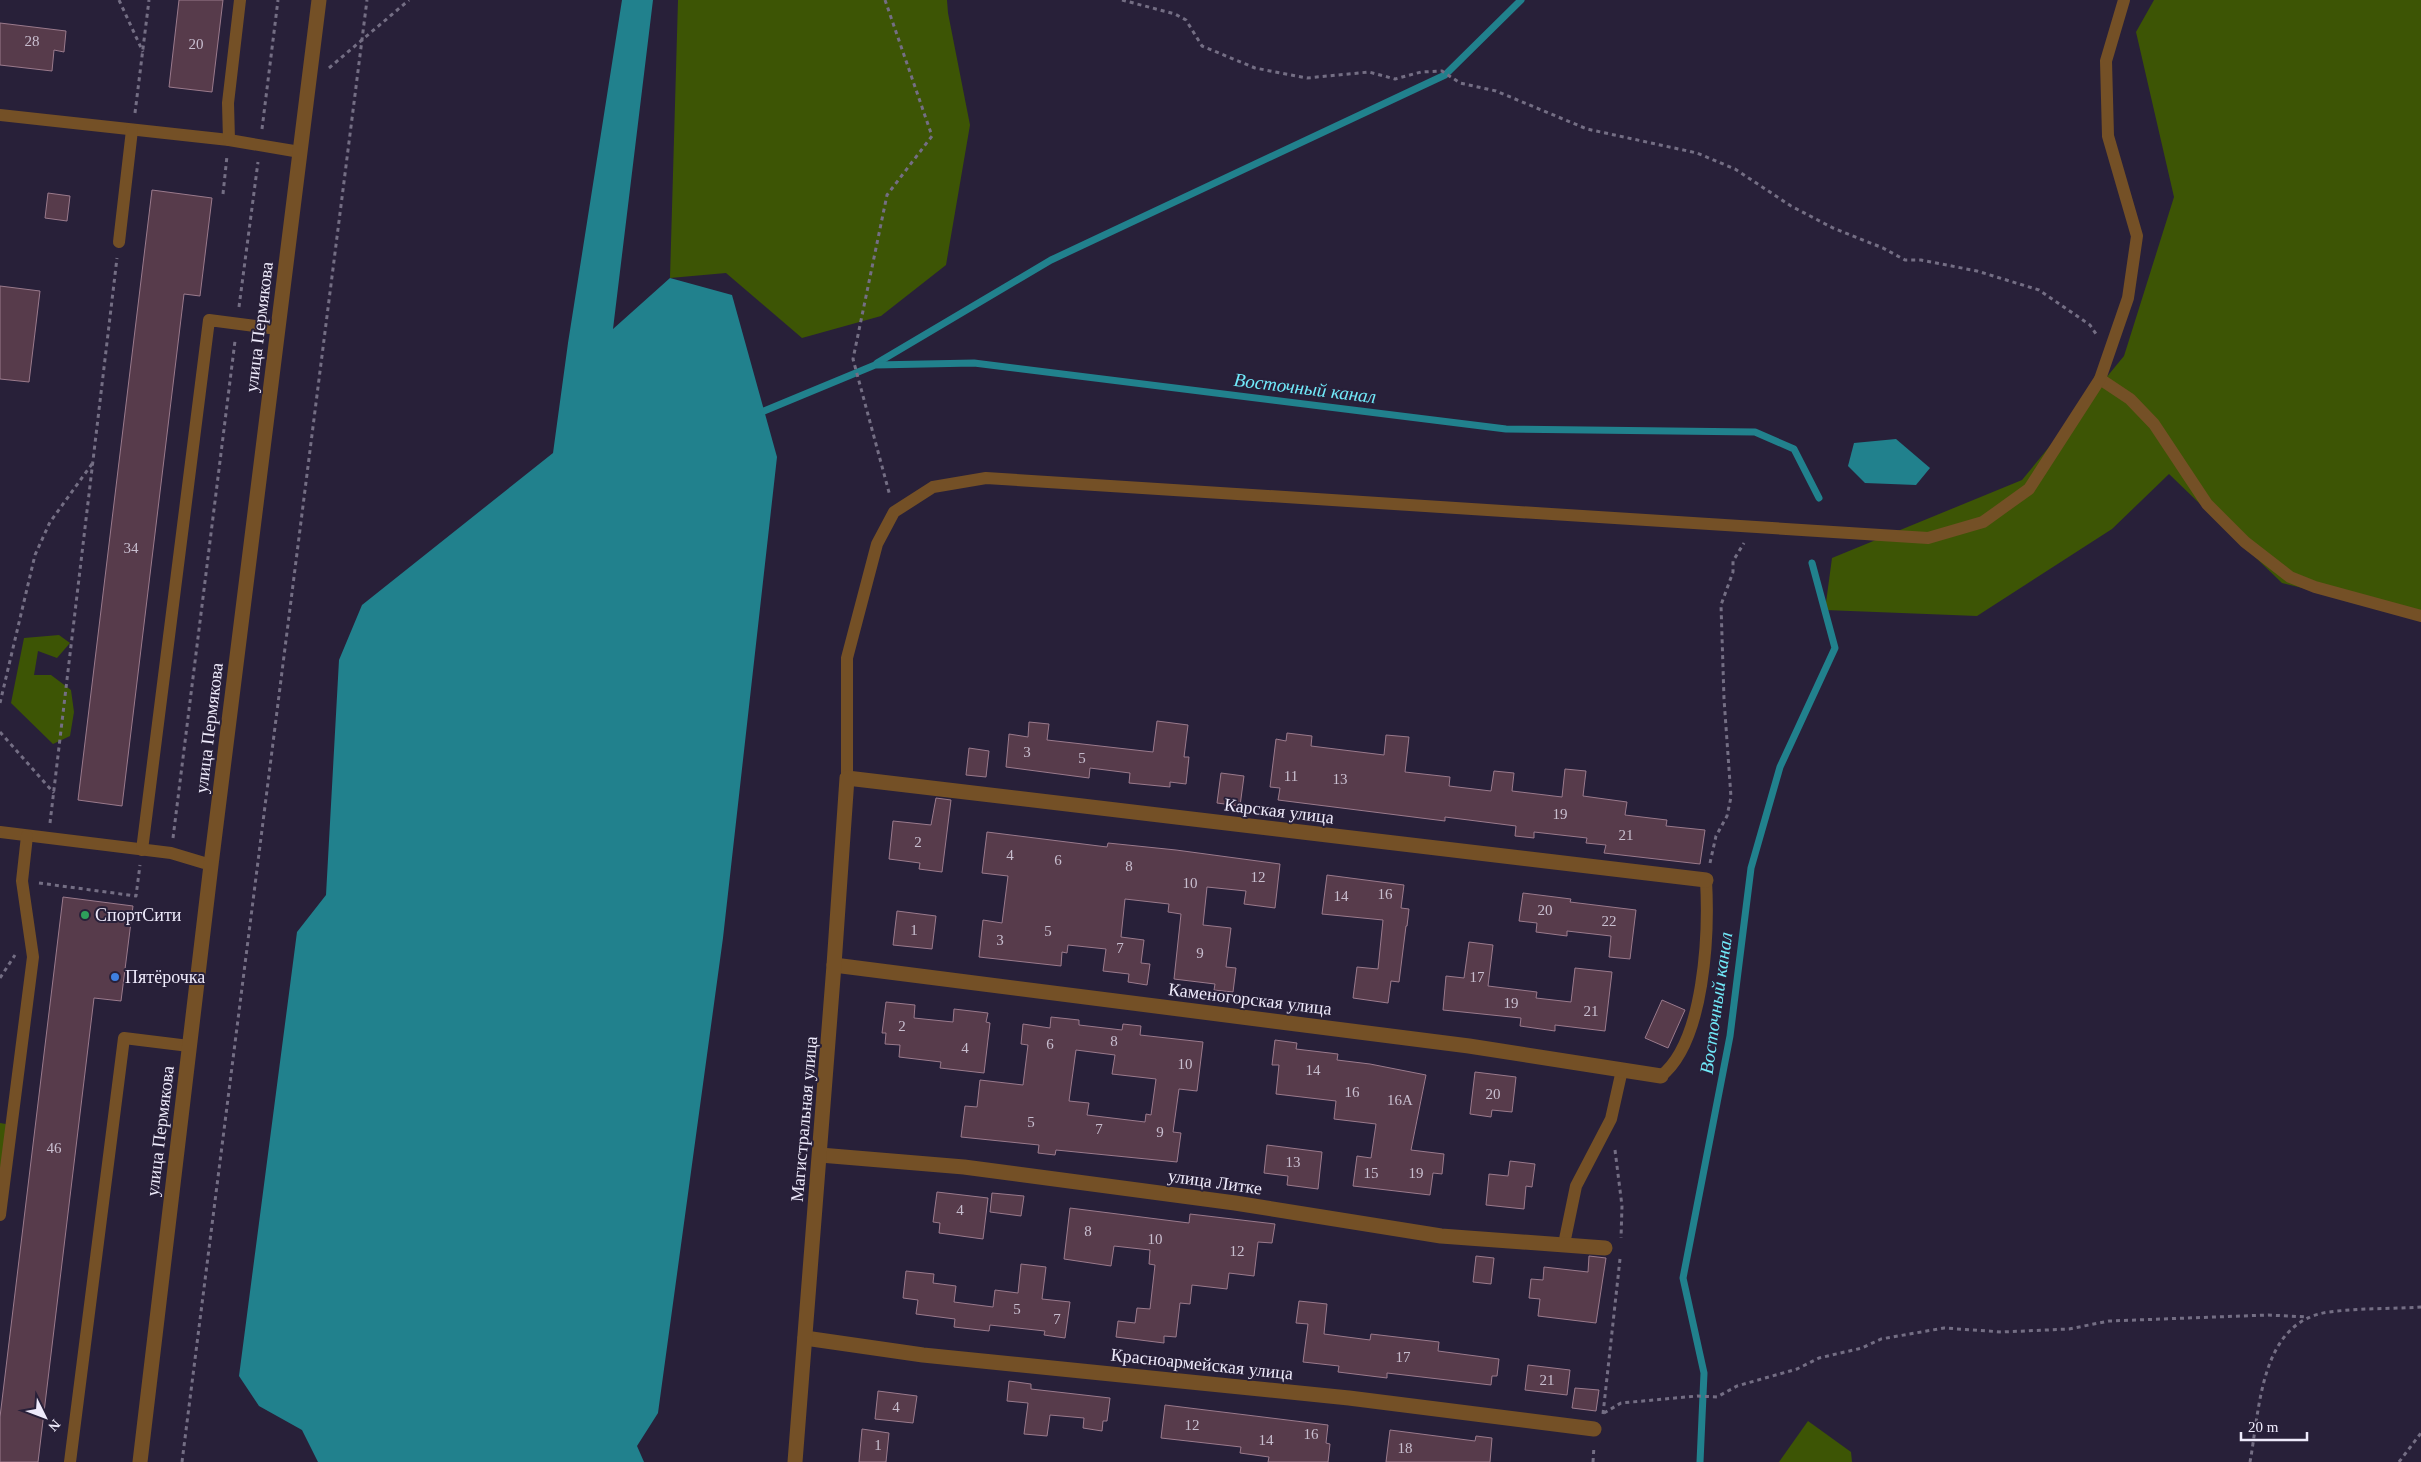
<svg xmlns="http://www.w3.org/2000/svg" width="2421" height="1462" font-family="Georgia,serif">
  <rect width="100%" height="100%" fill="#282039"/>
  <g fill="#3d5505">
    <polygon points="678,0 947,0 948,13 970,125 946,265 881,316 802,338 726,273 670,278"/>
    <polygon points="2154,0 2421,0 2421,617 2282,583 2169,474 2112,529 1977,616 1825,610 1832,558 2022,480 2124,356 2174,197 2136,32"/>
    <polygon points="59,635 70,643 57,658 38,651 34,675 51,675 71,690 74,712 70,736 53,744 11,703 24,638"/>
    <polygon points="0,1123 12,1125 0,1193"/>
    <polygon points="1808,1421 1851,1452 1852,1462 1779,1462"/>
  </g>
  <g fill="#21818d">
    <polygon points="622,0 653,0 613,329 670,278 732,295 777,457 723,938 658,1413 637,1446 644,1462 318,1462 302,1430 259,1406 239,1376 297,932 326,895 339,660 362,605 553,453 568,343"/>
    <polygon points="1896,439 1930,468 1916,485 1865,483 1848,466 1854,443"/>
  </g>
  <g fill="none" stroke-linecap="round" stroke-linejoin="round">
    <g stroke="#21818d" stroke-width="7">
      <polyline points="877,363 1051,260 1445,75 1521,0"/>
      <polyline points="764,411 875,365 974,363 1506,429 1755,432 1794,449 1819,498"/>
      <polyline points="1700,1462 1704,1373 1683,1278 1730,1036 1751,868 1780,767 1835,648 1812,563"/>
    </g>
  </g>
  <g fill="#573b4b" stroke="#9a7a8c" fill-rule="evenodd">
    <polygon points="179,0 223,0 212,92 169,87"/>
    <polygon points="0,23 66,31 64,52 54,50 52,71 0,65"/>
    <polygon points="152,190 212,198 200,296 184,294 122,806 78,800"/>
    <polygon points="48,193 70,196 67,221 45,218"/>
    <polygon points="0,286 40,291 29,382 0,379"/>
    <polygon points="1157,721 1188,725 1184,757 1189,757 1186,784 1170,782 1170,787 1129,783 1130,773 1090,768 1089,778 1006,767 1009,734 1028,737 1029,722 1049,724 1047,740 1153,752"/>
    <polygon points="1287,733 1312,736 1311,746 1384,755 1386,735 1409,737 1405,772 1450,777 1449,786 1491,791 1494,771 1514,773 1512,791 1562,797 1565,769 1586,771 1583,796 1627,802 1625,815 1667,820 1666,826 1705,830 1700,864 1604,853 1606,845 1586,843 1587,838 1534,832 1534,838 1515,836 1516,826 1445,817 1445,821 1278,800 1280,788 1270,787 1276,739 1286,741"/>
    <polygon points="969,748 989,751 986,777 966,775"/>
    <polygon points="1221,773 1244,776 1240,806 1217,803"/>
    <polygon points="936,798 951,800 942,872 919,869 920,863 889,859 893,821 931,825"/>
    <polygon points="987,832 1107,847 1108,843 1176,850 1280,864 1275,908 1244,904 1246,891 1207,887 1203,925 1231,928 1226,967 1236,968 1233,992 1214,990 1215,984 1174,979 1181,914 1168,912 1169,904 1125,899 1121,937 1144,940 1141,963 1150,964 1147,985 1128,982 1129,974 1103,971 1106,949 1068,945 1067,953 1062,952 1061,966 979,957 983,920 1002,923 1008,876 982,873"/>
    <polygon points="1327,875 1404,885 1401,908 1409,909 1407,926 1406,926 1399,982 1391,981 1388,1003 1353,998 1357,967 1378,969 1383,920 1322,914"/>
    <polygon points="1523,893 1571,899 1570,902 1636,910 1630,959 1609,957 1611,936 1567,931 1567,936 1536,932 1537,923 1519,921"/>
    <polygon points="63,897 133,906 121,1001 94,998 38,1462 0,1462 0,1417"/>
    <polygon points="897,911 936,916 932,949 893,945"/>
    <polygon points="1469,942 1493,945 1488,986 1537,992 1536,998 1571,1002 1575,968 1612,972 1605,1031 1555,1025 1555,1031 1520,1026 1521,1018 1443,1010 1446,976 1464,978"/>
    <polygon points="1662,1000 1685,1010 1668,1048 1645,1038"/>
    <polygon points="886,1002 915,1005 914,1018 953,1022 954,1009 988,1013 986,1022 990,1023 984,1073 940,1068 941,1062 899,1057 900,1045 885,1044 886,1033 882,1033"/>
    <path d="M1051 1017 1079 1020V1025L1122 1030 1123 1024 1141 1026 1140 1035 1203 1042 1197 1091 1179 1089 1173 1132 1181 1133 1177 1162 1056 1150 1055 1155 1038 1153 1039 1145 961 1137 965 1106 977 1107 980 1080 1023 1085 1028 1045 1021 1044 1023 1024 1050 1028ZM1076 1050 1115 1055 1112 1074 1156 1079 1151 1115 1146 1114 1145 1122 1087 1115 1089 1103 1069 1101Z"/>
    <polygon points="1275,1040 1297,1043 1296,1049 1338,1054 1337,1060 1370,1064 1426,1075 1411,1150 1444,1154 1442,1174 1433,1173 1430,1195 1353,1186 1357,1156 1371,1158 1376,1124 1334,1119 1336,1101 1276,1094 1279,1065 1272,1065"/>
    <polygon points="1475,1072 1516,1077 1512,1112 1492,1110 1491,1117 1470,1114"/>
    <polygon points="1267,1145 1322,1152 1318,1189 1287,1185 1288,1176 1264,1173"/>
    <polygon points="1510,1161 1535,1164 1532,1187 1526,1186 1524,1209 1486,1205 1489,1174 1508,1176"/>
    <polygon points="937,1192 988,1198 983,1239 939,1233 940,1223 933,1222"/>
    <polygon points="992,1193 1024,1196 1021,1216 990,1212"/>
    <polygon points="1070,1208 1189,1223 1190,1214 1275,1224 1272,1243 1258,1242 1254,1276 1229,1273 1227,1289 1192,1285 1190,1304 1180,1303 1176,1337 1164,1336 1164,1343 1116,1337 1118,1321 1135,1323 1137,1308 1150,1309 1155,1265 1149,1264 1150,1250 1114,1246 1111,1266 1064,1259"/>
    <polygon points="1476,1256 1494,1258 1491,1284 1473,1282"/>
    <polygon points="1589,1256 1606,1258 1596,1323 1538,1316 1540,1299 1529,1298 1531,1279 1543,1280 1544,1267 1588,1272"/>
    <polygon points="1021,1264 1046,1267 1042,1299 1070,1302 1065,1338 1044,1335 1045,1331 990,1325 989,1331 954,1327 955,1319 916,1314 918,1300 903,1298 906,1271 934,1274 933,1283 956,1286 954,1302 993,1307 995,1290 1018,1293"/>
    <polygon points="1299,1301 1327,1304 1324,1334 1370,1340 1371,1334 1439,1342 1438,1351 1499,1359 1497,1376 1492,1376 1491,1385 1387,1373 1387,1378 1338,1372 1339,1366 1303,1362 1308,1324 1296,1323"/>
    <polygon points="1528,1365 1570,1370 1567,1395 1525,1390"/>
    <polygon points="1009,1381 1031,1384 1031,1389 1110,1398 1107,1421 1103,1421 1102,1431 1083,1428 1084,1418 1050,1415 1047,1436 1024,1434 1028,1403 1007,1401"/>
    <polygon points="1575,1388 1599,1390 1596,1411 1572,1408"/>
    <polygon points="878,1391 917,1396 913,1423 875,1419"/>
    <polygon points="1165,1405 1328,1425 1326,1443 1330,1444 1328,1462 1268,1462 1269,1457 1240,1453 1241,1447 1161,1438"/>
    <polygon points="862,1429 889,1433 886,1462 859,1462"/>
    <polygon points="1390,1430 1475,1441 1476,1436 1492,1438 1490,1462 1386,1462"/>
  </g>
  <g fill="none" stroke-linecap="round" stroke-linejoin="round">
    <g stroke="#746e84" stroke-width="3" stroke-dasharray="4 4" stroke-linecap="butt">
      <polyline points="119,0 143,52"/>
      <polyline points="885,0 932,136 887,195 853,359 890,496"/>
      <polyline points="1122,0 1175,14 1186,20 1202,46 1255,68 1307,78 1369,72 1395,79 1421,72 1442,71 1460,83 1496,91 1587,129 1697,153 1735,169 1791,206 1833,228 1883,248 1905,260 1921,260 1977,271 2039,290 2090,325 2098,337"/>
      <polyline points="329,68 409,0"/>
      <polyline points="135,113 149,0"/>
      <polyline points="262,129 278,0"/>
      <polyline points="223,194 227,156"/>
      <polyline points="239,307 258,162"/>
      <polyline points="0,703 35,555 50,522 92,464"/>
      <polyline points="0,732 54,793"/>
      <polyline points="50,823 117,258"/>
      <polyline points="173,838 235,341"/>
      <polyline points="1710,863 1716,836 1727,816 1731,797 1724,699 1721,605 1733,572 1733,561 1744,543"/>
      <polyline points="39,883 136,896 140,865"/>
      <polyline points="0,978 15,955"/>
      <polyline points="1615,1150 1622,1206 1621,1238"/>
      <polyline points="1604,1413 1621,1403 1697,1396 1717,1397 1737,1386 1797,1369 1819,1358 1862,1348 1881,1339 1944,1328 2002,1332 2069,1329 2109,1321 2268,1315 2308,1317"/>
      <polyline points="1603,1414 1620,1259"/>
      <polyline points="182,1462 367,0"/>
      <polyline points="1593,1462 1594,1446"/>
      <path d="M2250 1462C2260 1408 2260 1321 2329 1312 2359 1308 2391 1309 2421 1307"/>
      <polyline points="2399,1462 2421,1433"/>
    </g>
    <g stroke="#745026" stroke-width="12">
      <polyline points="0,115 229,140 300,152"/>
      <polyline points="229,140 228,103 240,0"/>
      <polyline points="119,242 132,130"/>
      <polyline points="2100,379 2130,399 2154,424 2207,504 2245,542 2290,577 2315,587 2421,616"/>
      <polyline points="847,778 847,658 877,544 894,512 933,487 986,478 1928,538 1983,522 2029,489 2100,379 2128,298 2137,236 2108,136 2106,61 2124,0"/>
      <polyline points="0,832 171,853 211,865"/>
      <polyline points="142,850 209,320 278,329"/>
      <path d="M1661 1076C1705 1041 1709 933 1706 880"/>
      <polyline points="0,1215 33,957 22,881 27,836"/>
      <polyline points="1564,1244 1576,1186 1611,1119 1622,1070"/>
      <polyline points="70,1462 124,1038 189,1046"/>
    </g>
    <g stroke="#745026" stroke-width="15">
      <polyline points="834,965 1469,1046 1661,1076"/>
      <polyline points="820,1155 964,1167 1235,1203 1441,1236 1605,1248"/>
      <polyline points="805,1338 923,1355 1349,1398 1594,1429"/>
      <polyline points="140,1462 211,865 319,0"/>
      <polyline points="795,1462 834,965 847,778 1706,880"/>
    </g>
  </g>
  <circle fill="#2e9e5b" stroke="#282039" stroke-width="2" cx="85" cy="915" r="5"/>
  <circle fill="#3f7fe0" stroke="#282039" stroke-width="2" cx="115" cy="977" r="5"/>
  <g text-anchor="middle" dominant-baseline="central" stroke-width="4" stroke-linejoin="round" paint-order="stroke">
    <g font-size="15" fill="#c8becf">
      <text x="32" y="41">28</text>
      <text x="196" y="44">20</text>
      <text x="131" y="548">34</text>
      <text x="1027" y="752">3</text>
      <text x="1082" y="758">5</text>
      <text x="1291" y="776">11</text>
      <text x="1340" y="779">13</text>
      <text x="1560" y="814">19</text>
      <text x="1626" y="835">21</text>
      <text x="918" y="842">2</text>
      <text x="1010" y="855">4</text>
      <text x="1058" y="860">6</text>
      <text x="1129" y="866">8</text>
      <text x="1258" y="877">12</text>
      <text x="1190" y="883">10</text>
      <text x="1385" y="894">16</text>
      <text x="1341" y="896">14</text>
      <text x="1545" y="910">20</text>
      <text x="1609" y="921">22</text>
      <text x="914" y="930">1</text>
      <text x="1048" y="931">5</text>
      <text x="1000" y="940">3</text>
      <text x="1120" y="948">7</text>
      <text x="1200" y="953">9</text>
      <text x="1477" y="977">17</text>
      <text x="1511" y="1003">19</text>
      <text x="1591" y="1011">21</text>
      <text x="902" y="1026">2</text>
      <text x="1114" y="1041">8</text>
      <text x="1050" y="1044">6</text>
      <text x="965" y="1048">4</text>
      <text x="1185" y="1064">10</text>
      <text x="1313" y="1070">14</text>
      <text x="1352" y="1092">16</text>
      <text x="1493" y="1094">20</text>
      <text x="1400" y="1100">16А</text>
      <text x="1031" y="1122">5</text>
      <text x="1099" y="1129">7</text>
      <text x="1160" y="1132">9</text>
      <text x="54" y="1148">46</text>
      <text x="1293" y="1162">13</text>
      <text x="1371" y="1173">15</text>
      <text x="1416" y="1173">19</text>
      <text x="960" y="1210">4</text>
      <text x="1088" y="1231">8</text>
      <text x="1155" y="1239">10</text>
      <text x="1237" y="1251">12</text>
      <text x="1017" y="1309">5</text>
      <text x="1057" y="1319">7</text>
      <text x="1403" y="1357">17</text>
      <text x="1547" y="1380">21</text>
      <text x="896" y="1407">4</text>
      <text x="1192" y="1425">12</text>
      <text x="1311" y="1434">16</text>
      <text x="1266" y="1440">14</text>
      <text x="878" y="1445">1</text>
      <text x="1405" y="1448">18</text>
    </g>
    <g font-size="18" fill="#eeeafb" stroke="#282039">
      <text transform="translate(259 327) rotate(-83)">улица Пермякова</text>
      <text transform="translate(209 728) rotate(-83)">улица Пермякова</text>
      <text transform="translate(1279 811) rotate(7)">Карская улица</text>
      <text transform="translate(1250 999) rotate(7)">Каменогорская улица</text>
      <text transform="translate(804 1119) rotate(-85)">Магистральная улица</text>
      <text transform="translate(160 1131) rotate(-83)">улица Пермякова</text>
      <text transform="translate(1215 1182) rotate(8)">улица Литке</text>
      <text transform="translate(1202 1364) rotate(6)">Красноармейская улица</text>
    </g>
    <g font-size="18" fill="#eeeafb" stroke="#282039" text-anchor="start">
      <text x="95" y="915">СпортСити</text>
      <text x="125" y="977">Пятёрочка</text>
    </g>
    <g font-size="19" font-style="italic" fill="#71eafa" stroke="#282039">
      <text transform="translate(1305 388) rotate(7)">Восточный канал</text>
      <text transform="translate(1716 1003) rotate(-82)">Восточный канал</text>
    </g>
  </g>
  <g transform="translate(45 1417) rotate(132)" stroke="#282039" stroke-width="4" paint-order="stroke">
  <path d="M0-4L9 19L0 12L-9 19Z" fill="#eeeafb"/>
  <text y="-8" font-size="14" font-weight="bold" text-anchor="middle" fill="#eeeafb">N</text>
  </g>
  <path d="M2241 1432v8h66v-8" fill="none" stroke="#eeeafb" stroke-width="2.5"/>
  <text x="2248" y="1432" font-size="15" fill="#eeeafb" stroke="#282039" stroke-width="4" paint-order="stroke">20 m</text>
</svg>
